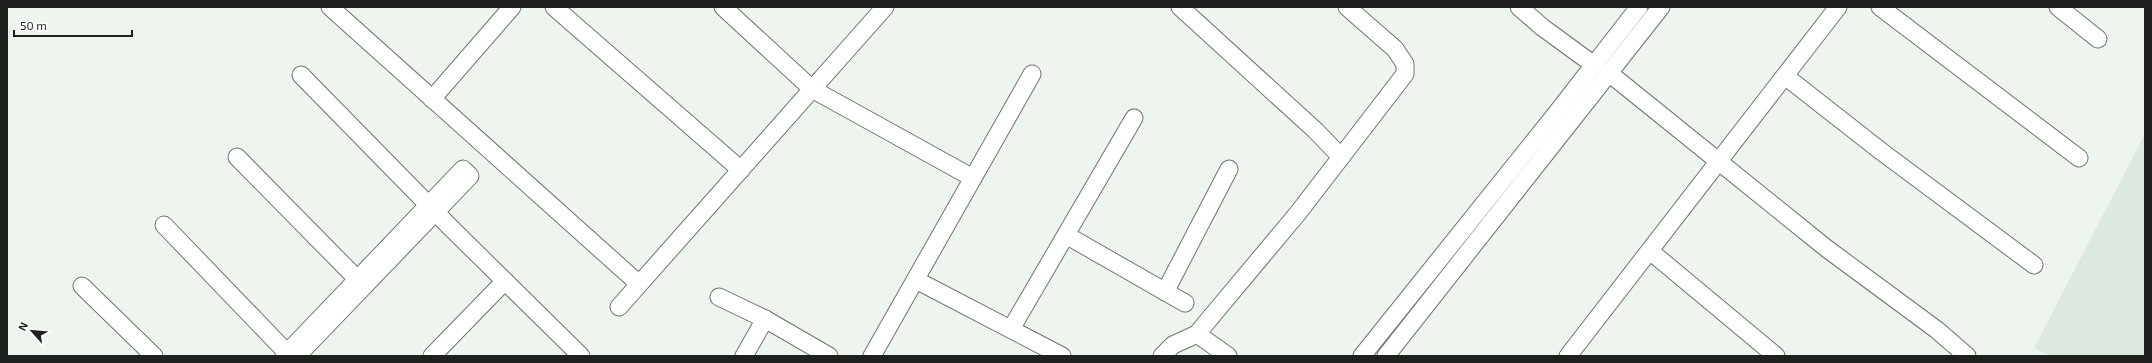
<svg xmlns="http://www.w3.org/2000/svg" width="2152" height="363" font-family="'Exo 2',sans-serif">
  <rect width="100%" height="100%" fill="#eef5ef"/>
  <polygon fill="#dce9de" points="2145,134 2145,356 2050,356 2034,348"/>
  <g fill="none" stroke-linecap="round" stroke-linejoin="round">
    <defs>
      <g id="minor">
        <polyline points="330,7 639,284"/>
        <polyline points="554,7 741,170"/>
        <polyline points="723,7 812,89 973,178"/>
        <polyline points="1180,7 1316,131 1341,157"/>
        <polyline points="1519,7 1542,27 1594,65"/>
        <polyline points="1880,7 2079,158"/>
        <polyline points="2058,7 2098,39"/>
        <polyline points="1609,73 1826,248 1937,330 1967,356"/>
        <polyline points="301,75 450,227 581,356"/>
        <polyline points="1785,76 1882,152 2034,265"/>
        <polyline points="432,99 512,7"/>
        <polyline points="237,157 364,286"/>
        <polyline points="164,225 290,356"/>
        <polyline points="1066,235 1185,303"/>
        <polyline points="1650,251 1776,356"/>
        <polyline points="916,280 1062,356"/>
        <polyline points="82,286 154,356"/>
        <polyline points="1165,292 1229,169"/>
        <polyline points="719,297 765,319 829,356"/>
        <polyline points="619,307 885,7"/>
        <polyline points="1011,329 1134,118"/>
        <polyline points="1197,334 1228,356"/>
        <polyline points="284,356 463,169 470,176 297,356"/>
        <polyline points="432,356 505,281"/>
        <polyline points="744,356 765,319"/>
        <polyline points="872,356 1032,74"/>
        <polyline points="1162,356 1173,345 1197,334 1211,317 1298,213 1405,74 1405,64 1395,49 1347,7"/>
        <polyline points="1362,356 1555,115 1639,7"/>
        <polyline points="1386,356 1661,7"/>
        <polyline points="1568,356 1838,7"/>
      </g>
    </defs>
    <use href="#minor" stroke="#6d736f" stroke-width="19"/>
    <use href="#minor" stroke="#fff" stroke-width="17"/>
  </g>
  <rect width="2152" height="363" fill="none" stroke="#1f211f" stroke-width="16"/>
  <g transform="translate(32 331) rotate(297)" stroke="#ffffff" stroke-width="3" paint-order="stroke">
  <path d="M0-3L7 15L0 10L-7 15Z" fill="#1f211f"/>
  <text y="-6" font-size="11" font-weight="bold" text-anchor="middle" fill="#1f211f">N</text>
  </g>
  <path d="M14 30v6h118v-6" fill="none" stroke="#1f211f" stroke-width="2"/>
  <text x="20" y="30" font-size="12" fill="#1f211f" stroke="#ffffff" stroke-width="3" paint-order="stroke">50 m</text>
</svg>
